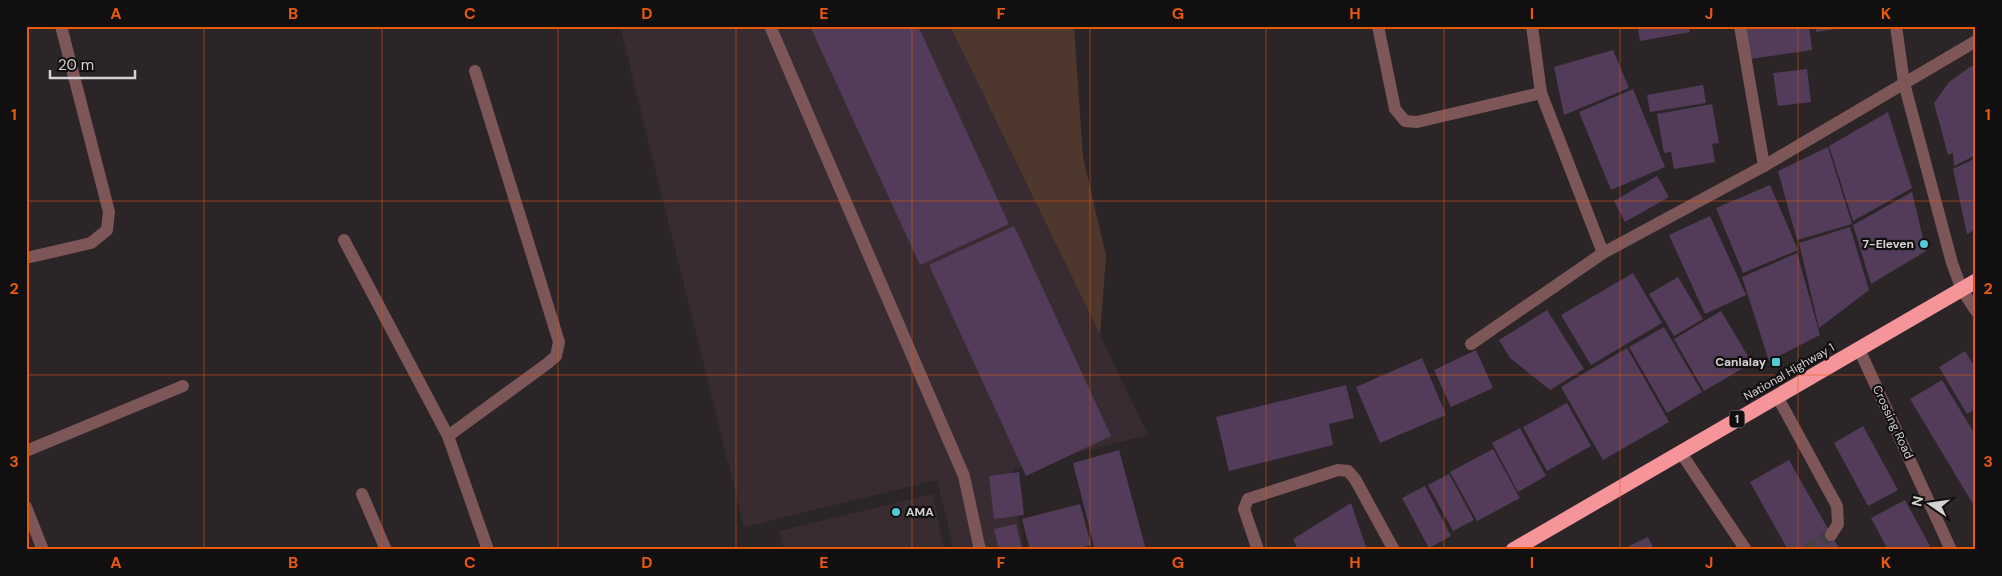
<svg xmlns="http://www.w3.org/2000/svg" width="2002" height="576" font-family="'DM Sans',sans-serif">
  <rect width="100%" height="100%" fill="#2b2528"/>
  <g fill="#382c32">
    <polygon points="620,26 950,26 1148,435 1013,469 1023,550 954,550 937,480 744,527"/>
    <polygon points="933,494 944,550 784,550 779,531"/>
  </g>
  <polygon fill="#4e382d" points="950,26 1074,26 1083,157 1106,256 1100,335"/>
  <g fill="#523c59">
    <polygon points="810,26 918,26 1009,224 920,265"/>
    <polygon points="1638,26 1689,26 1690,32 1640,41"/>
    <polygon points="1746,26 1809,26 1812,50 1750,59"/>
    <polygon points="1816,26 1849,26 1849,27 1816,32"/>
    <polygon points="1613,50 1629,88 1564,115 1554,67"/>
    <polygon points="1976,65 1976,155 1954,166 1953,153 1948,155 1934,103 1949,82 1970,67"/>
    <polygon points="1807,69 1811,102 1778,106 1773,73"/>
    <polygon points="1703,85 1706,103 1650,112 1647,95"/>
    <polygon points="1633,89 1665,167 1611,190 1579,112"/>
    <polygon points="1712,104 1719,143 1712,144 1715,162 1674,169 1671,152 1664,153 1657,114"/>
    <polygon points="1888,112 1912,188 1853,221 1829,146"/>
    <polygon points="1828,147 1852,224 1797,240 1778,171"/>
    <polygon points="1976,158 1976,229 1967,234 1953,169"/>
    <polygon points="1657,176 1669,197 1625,222 1614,201"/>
    <polygon points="1770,185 1798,250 1743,273 1716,208"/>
    <polygon points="1912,192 1926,251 1871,284 1853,225"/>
    <polygon points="1710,216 1746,295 1705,314 1669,235"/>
    <polygon points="1014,226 1111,436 1026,476 929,265"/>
    <polygon points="1850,227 1869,290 1819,328 1799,243"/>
    <polygon points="1797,253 1820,335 1769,361 1742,277"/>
    <polygon points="1633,273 1662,323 1591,365 1561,315"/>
    <polygon points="1678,277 1703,319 1674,336 1649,294"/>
    <polygon points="1547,310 1584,369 1550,390 1510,358 1499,340"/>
    <polygon points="1721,311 1752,363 1704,391 1674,339"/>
    <polygon points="1664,327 1702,392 1667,413 1629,347"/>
    <polygon points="1627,348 1669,422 1603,460 1561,387"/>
    <polygon points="1476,350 1493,388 1451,407 1434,370"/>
    <polygon points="1965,351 1976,369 1976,408 1967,414 1939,367"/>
    <polygon points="1422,358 1446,415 1380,443 1356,387"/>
    <polygon points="1942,380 1976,436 1976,509 1910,399"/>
    <polygon points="1346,385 1354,418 1329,424 1333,445 1229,471 1216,417"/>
    <polygon points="1567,403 1591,446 1547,471 1523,427"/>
    <polygon points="1863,426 1898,490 1868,506 1834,443"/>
    <polygon points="1520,428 1546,476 1518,492 1492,443"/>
    <polygon points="1493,449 1520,498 1477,521 1450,472"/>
    <polygon points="1119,450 1146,550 1095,550 1073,463"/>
    <polygon points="1789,460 1840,550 1788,550 1750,482"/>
    <polygon points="1019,472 1024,515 994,519 989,476"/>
    <polygon points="1449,474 1474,520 1453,531 1428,485"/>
    <polygon points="1425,486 1451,536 1429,548 1402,498"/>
    <polygon points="1905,500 1930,546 1923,550 1888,550 1871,518"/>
    <polygon points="1351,503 1367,550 1298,550 1293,539"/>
    <polygon points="1080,504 1091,545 1073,550 1030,550 1022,519"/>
    <polygon points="1016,524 1022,550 999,550 994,529"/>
    <polygon points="1648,537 1654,550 1621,550"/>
  </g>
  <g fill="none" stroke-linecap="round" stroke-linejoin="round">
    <polyline stroke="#443f42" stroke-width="12" stroke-dasharray="12 6" stroke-linecap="butt" points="1806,550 1831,535"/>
    <g stroke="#7d5657" stroke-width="12">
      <polyline points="770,26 964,476 980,550"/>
      <polyline points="1378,26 1395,109 1405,121 1417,122 1541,93"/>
      <polyline points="1532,26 1541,93 1603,253"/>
      <polyline points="1740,26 1764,166"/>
      <polyline points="1896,26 1904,83 1952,263 1962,290 1976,311"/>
      <polyline points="344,240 448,436 488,550"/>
      <polyline points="26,258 91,243 107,230 109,212 61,26"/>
      <polyline points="1471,344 1603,253 1764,166 1976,41"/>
      <polyline points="1859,349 1951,550"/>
      <polyline points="1777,396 1837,506 1838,524 1831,535"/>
      <polyline points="448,436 548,363 556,356 559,342 475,71"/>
      <polyline points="26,451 183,386"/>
      <polyline points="1681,453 1746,550"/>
      <polyline points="362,494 386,550"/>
      <polyline points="26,507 43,550"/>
      <polyline points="1258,550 1244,509 1248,499 1338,470 1348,471 1355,479 1394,550"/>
    </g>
    <polyline stroke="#f59499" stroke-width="15" points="1513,550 1976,281"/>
  </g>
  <path fill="none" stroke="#e8590c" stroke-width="1" stroke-opacity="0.55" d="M204 26V550M382 26V550M558 26V550M736 26V550M912 26V550M1090 26V550M1266 26V550M1444 26V550M1620 26V550M1798 26V550M26 201H1976M26 375H1976"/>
  <g fill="#51ccd3" stroke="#120f10" stroke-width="2">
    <circle cx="1924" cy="244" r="5"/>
    <rect x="1771" y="357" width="10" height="10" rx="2.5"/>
    <circle cx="896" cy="512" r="5"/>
  </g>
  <g text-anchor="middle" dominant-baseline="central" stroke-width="4.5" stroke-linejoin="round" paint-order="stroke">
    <rect fill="#120f10" stroke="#9a9798" stroke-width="1" x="1729.5" y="410.5" width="15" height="17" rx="4"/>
    <g font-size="11" font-weight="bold" fill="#d5d1d3">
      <text x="1737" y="419">1</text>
    </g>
    <g font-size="12" font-weight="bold" fill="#d5d1d3" stroke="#120f10" text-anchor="end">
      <text x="1914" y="244">7-Eleven</text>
      <text x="1766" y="362">Canlalay</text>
      <text x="906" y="512" text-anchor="start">AMA</text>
    </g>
    <g font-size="12" fill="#d5d1d3" stroke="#120f10">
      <text transform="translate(1789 372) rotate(-30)">National Highway 1</text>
      <text transform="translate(1893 422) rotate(65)">Crossing Road</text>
    </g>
  </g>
  <rect width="2002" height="576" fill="none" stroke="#120f10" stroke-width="55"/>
  <g transform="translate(1930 504) rotate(283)" stroke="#120f10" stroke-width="4" paint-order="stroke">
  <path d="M0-4L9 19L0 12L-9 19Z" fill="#d5d1d3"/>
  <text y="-8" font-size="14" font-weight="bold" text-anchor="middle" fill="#d5d1d3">N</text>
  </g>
  <path d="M50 70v8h85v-8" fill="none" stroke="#d5d1d3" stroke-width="2.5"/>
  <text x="58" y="70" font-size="15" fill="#d5d1d3" stroke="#120f10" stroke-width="4" paint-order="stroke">20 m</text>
  <rect x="28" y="28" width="1946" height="520" fill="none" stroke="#e8590c" stroke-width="2"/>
  <g font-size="16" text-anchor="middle" font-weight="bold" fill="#e8590c">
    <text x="116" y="19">A</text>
    <text x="293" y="19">B</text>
    <text x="470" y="19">C</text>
    <text x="647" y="19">D</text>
    <text x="824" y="19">E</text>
    <text x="1001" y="19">F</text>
    <text x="1178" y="19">G</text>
    <text x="1355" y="19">H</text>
    <text x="1532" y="19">I</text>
    <text x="1709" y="19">J</text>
    <text x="1886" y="19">K</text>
    <text x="14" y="120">1</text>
    <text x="1988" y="120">1</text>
    <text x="14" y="294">2</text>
    <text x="1988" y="294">2</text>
    <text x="14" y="467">3</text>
    <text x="1988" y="467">3</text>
    <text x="116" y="568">A</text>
    <text x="293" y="568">B</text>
    <text x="470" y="568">C</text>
    <text x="647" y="568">D</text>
    <text x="824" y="568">E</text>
    <text x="1001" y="568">F</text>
    <text x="1178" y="568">G</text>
    <text x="1355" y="568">H</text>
    <text x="1532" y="568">I</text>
    <text x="1709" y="568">J</text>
    <text x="1886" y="568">K</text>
  </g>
</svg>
